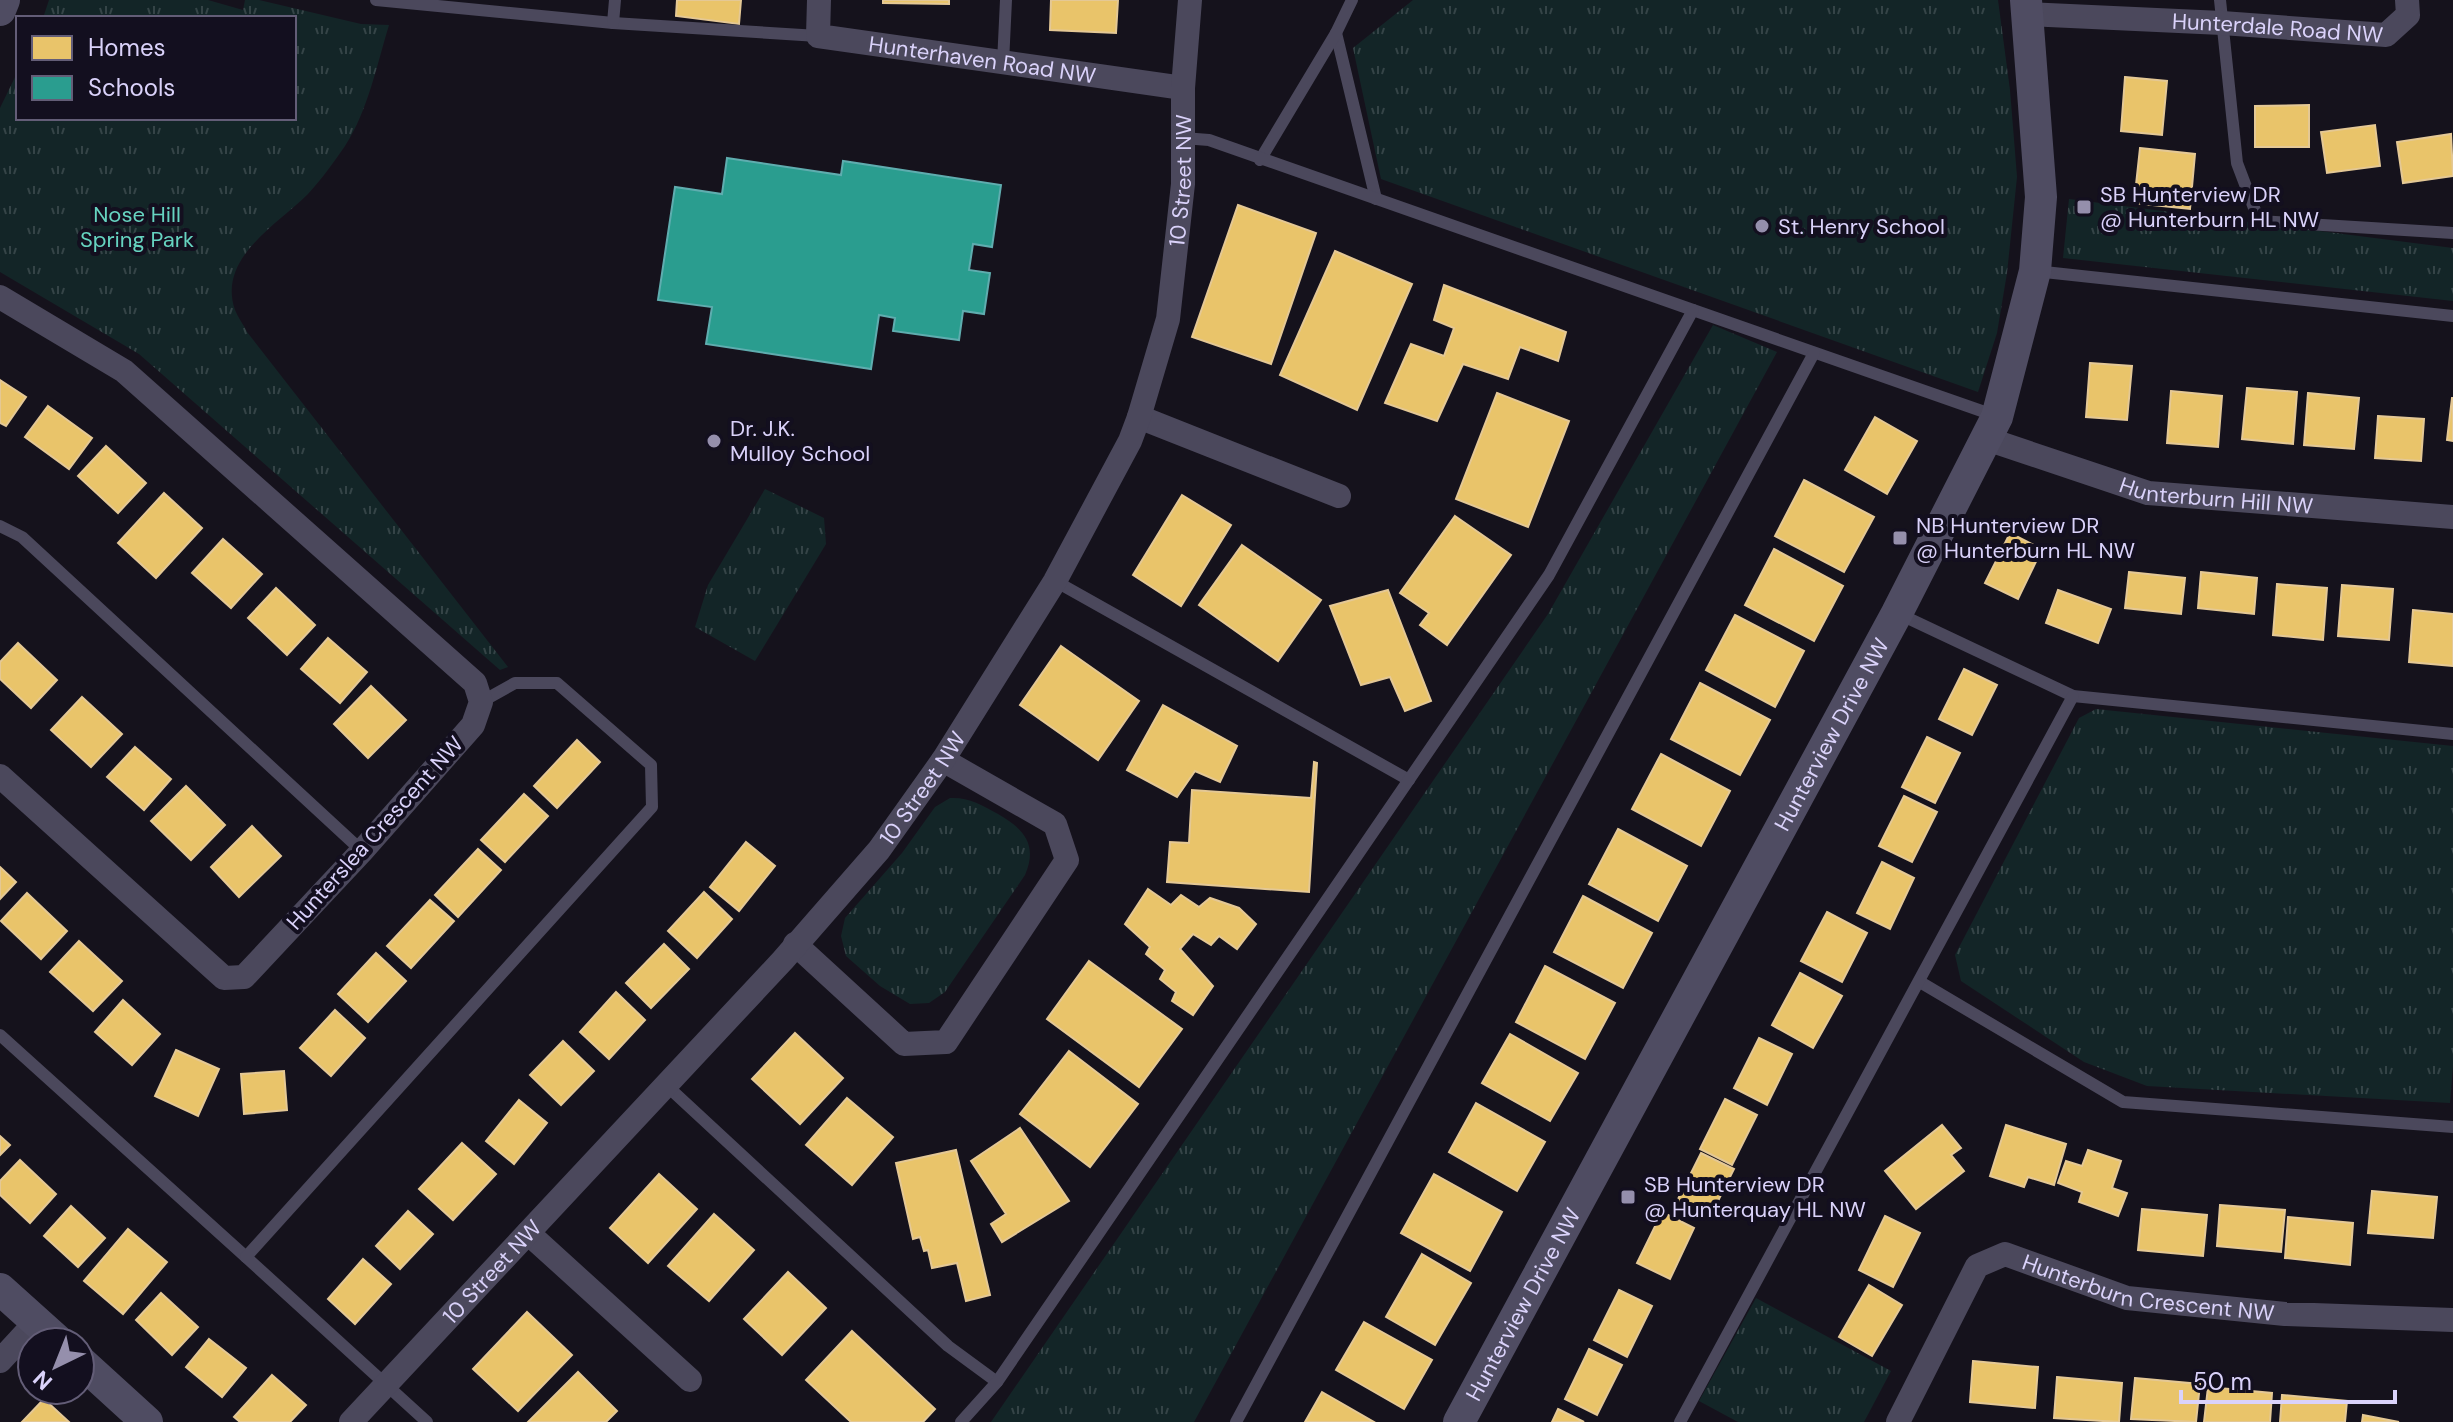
<svg xmlns="http://www.w3.org/2000/svg" width="2453" height="1422" font-family="'DM Sans',sans-serif">
  <defs>
    <pattern id="park-tufts" width="24" height="20" patternUnits="userSpaceOnUse" patternTransform="scale(2)"><rect width="24" height="20" fill="#132527"/><path d="M3 7l-1-3M5 7V3M7 7l1-3M15 17l-1-3M17 17v-4M19 17l1-3" fill="none" stroke="#354447"/></pattern>
  </defs>
  <rect width="100%" height="100%" fill="#15121c"/>
  <g fill="url(#park-tufts)">
    <path d="M49 0H208L243 10 245 0H259L361 24 389 25C377 64 368 111 345 146 334 162 321 180 308 194 277 225 217 258 235 310 238 318 244 325 247 332L508 667 500 670 139 354 0 272V108L18 71V118H294V18H43Z"/>
    <polygon points="1413,0 1998,0 2010,90 2017,177 2007,273 1997,333 1978,392 1381,179 1353,48"/>
    <polygon points="2069,199 2453,248 2453,301 2063,258"/>
    <polygon points="1713,325 1777,352 1194,1422 991,1422 1548,614"/>
    <polygon points="765,489 824,518 826,544 755,661 695,627 708,585"/>
    <polygon points="2096,709 2453,746 2453,1066 2450,1103 2147,1086 2084,1062 1961,981 1955,955 2079,718"/>
    <path d="M950 798C968 797 982 805 998 814 1024 829 1038 845 1025 875L945 992 929 1003 910 1004 880 986 846 956 841 936 845 918 902 853 935 807Z"/>
    <polygon points="1756,1298 1891,1371 1864,1422 1738,1422 1699,1401"/>
  </g>
  <g fill="#e9c46a" stroke="#e4c895" stroke-width="2">
    <polygon points="677,0 741,0 739,24 676,16"/>
    <polygon points="883,0 949,0 949,4 883,3"/>
    <polygon points="1051,0 1118,0 1116,33 1050,30"/>
    <polygon points="2125,77 2167,81 2162,135 2121,131"/>
    <polygon points="2309,105 2309,147 2255,147 2255,106"/>
    <polygon points="2375,125 2380,166 2327,173 2321,132"/>
    <polygon points="2451,134 2453,176 2403,183 2397,142"/>
    <polygon points="2140,148 2195,154 2190,209 2134,203"/>
    <polygon points="1238,205 1316,233 1271,364 1192,337"/>
    <polygon points="1335,251 1412,284 1357,410 1280,375"/>
    <polygon points="1444,285 1566,332 1558,361 1520,347 1508,379 1463,364 1437,421 1385,403 1411,344 1444,356 1454,328 1434,320"/>
    <polygon points="2090,363 2132,366 2127,420 2086,417"/>
    <polygon points="0,380 26,397 6,426 0,423"/>
    <polygon points="2247,388 2297,392 2293,444 2242,439"/>
    <polygon points="2171,391 2222,396 2218,447 2167,443"/>
    <polygon points="1497,393 1569,421 1528,527 1456,499"/>
    <polygon points="2308,393 2359,398 2354,449 2304,445"/>
    <polygon points="2452,398 2453,398 2453,441 2447,440"/>
    <polygon points="48,406 92,438 69,469 25,437"/>
    <polygon points="2378,416 2424,419 2421,461 2375,458"/>
    <polygon points="1875,417 1917,441 1887,494 1845,470"/>
    <polygon points="106,446 146,483 118,513 78,476"/>
    <polygon points="1804,480 1874,517 1844,572 1775,536"/>
    <polygon points="164,493 202,528 156,578 118,543"/>
    <polygon points="1182,495 1231,525 1181,606 1133,575"/>
    <polygon points="1455,516 1511,555 1447,645 1420,625 1429,613 1400,593"/>
    <polygon points="2010,533 2042,549 2018,599 1985,583"/>
    <polygon points="223,539 262,574 231,608 192,573"/>
    <polygon points="1242,545 1321,600 1278,661 1199,605"/>
    <polygon points="1774,549 1843,586 1814,641 1745,605"/>
    <polygon points="2129,572 2185,578 2181,614 2125,608"/>
    <polygon points="2201,572 2257,578 2254,614 2198,608"/>
    <polygon points="2277,584 2327,588 2323,640 2273,635"/>
    <polygon points="2342,585 2393,589 2389,640 2338,636"/>
    <polygon points="276,588 315,625 287,655 248,618"/>
    <polygon points="1388,590 1431,701 1405,711 1390,677 1361,685 1330,606"/>
    <polygon points="2058,590 2111,609 2098,643 2046,623"/>
    <polygon points="2413,610 2453,614 2453,666 2409,662"/>
    <polygon points="1735,615 1804,651 1775,707 1706,670"/>
    <polygon points="328,638 367,672 340,703 301,669"/>
    <polygon points="18,643 57,680 31,708 0,679 0,662"/>
    <polygon points="1061,646 1139,701 1098,760 1020,705"/>
    <polygon points="1964,669 1997,685 1972,735 1939,719"/>
    <polygon points="1700,683 1770,720 1740,775 1671,739"/>
    <polygon points="371,686 406,720 368,758 334,724"/>
    <polygon points="82,697 122,734 91,767 51,730"/>
    <polygon points="1163,705 1237,746 1220,782 1195,771 1177,797 1127,770"/>
    <polygon points="1927,737 1960,753 1935,803 1902,787"/>
    <polygon points="577,740 600,762 557,808 534,786"/>
    <polygon points="135,747 171,779 144,810 107,777"/>
    <polygon points="1661,754 1730,791 1701,846 1632,809"/>
    <polygon points="1314,762 1317,763 1309,892 1167,882 1170,842 1189,843 1192,790 1311,798"/>
    <polygon points="186,786 225,825 191,860 151,821"/>
    <polygon points="524,794 548,816 505,862 481,840"/>
    <polygon points="1904,796 1937,812 1912,862 1879,846"/>
    <polygon points="252,826 281,856 239,897 211,867"/>
    <polygon points="1618,829 1687,866 1658,921 1589,884"/>
    <polygon points="746,842 775,866 739,911 710,887"/>
    <polygon points="478,849 501,870 458,917 435,895"/>
    <polygon points="1882,862 1914,878 1890,929 1857,913"/>
    <polygon points="0,867 16,882 0,899"/>
    <polygon points="1148,889 1171,905 1181,895 1199,907 1210,898 1239,908 1256,924 1237,949 1219,936 1211,945 1193,934 1180,949 1213,986 1193,1015 1172,1001 1176,992 1160,979 1165,970 1146,954 1150,947 1125,924"/>
    <polygon points="704,892 732,919 697,958 668,931"/>
    <polygon points="27,893 67,931 41,959 1,921"/>
    <polygon points="1583,896 1652,933 1623,988 1554,952"/>
    <polygon points="430,900 454,921 411,968 387,946"/>
    <polygon points="1827,912 1867,933 1842,982 1801,961"/>
    <polygon points="79,941 122,981 93,1011 50,972"/>
    <polygon points="664,944 689,969 651,1008 626,983"/>
    <polygon points="376,953 406,981 368,1022 338,994"/>
    <polygon points="1089,961 1182,1029 1139,1087 1047,1019"/>
    <polygon points="1545,966 1615,1003 1585,1059 1516,1022"/>
    <polygon points="1800,973 1842,996 1813,1048 1772,1025"/>
    <polygon points="616,992 645,1020 609,1059 580,1032"/>
    <polygon points="123,1000 160,1034 132,1065 95,1032"/>
    <polygon points="335,1010 365,1038 331,1076 300,1048"/>
    <polygon points="795,1033 843,1078 800,1124 752,1079"/>
    <polygon points="1510,1034 1578,1073 1550,1121 1482,1083"/>
    <polygon points="1759,1038 1792,1054 1767,1105 1734,1088"/>
    <polygon points="563,1041 594,1071 561,1105 530,1075"/>
    <polygon points="176,1050 219,1069 198,1116 155,1096"/>
    <polygon points="1069,1051 1138,1104 1090,1167 1020,1114"/>
    <polygon points="284,1071 287,1110 244,1114 241,1074"/>
    <polygon points="847,1098 893,1137 852,1185 806,1145"/>
    <polygon points="1725,1099 1757,1115 1732,1165 1700,1149"/>
    <polygon points="519,1100 547,1123 514,1164 486,1141"/>
    <polygon points="1476,1103 1545,1142 1517,1191 1449,1152"/>
    <polygon points="1942,1125 1961,1148 1951,1155 1964,1171 1916,1209 1885,1171"/>
    <polygon points="2006,1125 2066,1144 2054,1185 2028,1177 2024,1187 1990,1176"/>
    <polygon points="1020,1128 1069,1201 1002,1242 991,1224 1006,1214 971,1161"/>
    <polygon points="0,1136 10,1145 0,1155"/>
    <polygon points="462,1143 496,1174 453,1220 419,1189"/>
    <polygon points="956,1150 990,1295 966,1301 957,1263 932,1268 928,1250 924,1251 920,1237 913,1239 896,1163"/>
    <polygon points="2088,1150 2121,1161 2112,1188 2127,1193 2118,1216 2079,1202 2082,1192 2058,1183 2066,1161 2082,1166"/>
    <polygon points="1701,1153 1734,1169 1709,1219 1676,1203"/>
    <polygon points="20,1160 56,1194 30,1223 0,1195 0,1181"/>
    <polygon points="659,1174 697,1209 648,1263 610,1228"/>
    <polygon points="1434,1174 1502,1212 1470,1271 1401,1233"/>
    <polygon points="2372,1191 2437,1197 2433,1238 2368,1233"/>
    <polygon points="2220,1205 2285,1210 2281,1252 2217,1246"/>
    <polygon points="71,1206 105,1238 78,1267 44,1236"/>
    <polygon points="2142,1209 2207,1215 2203,1256 2138,1250"/>
    <polygon points="408,1211 433,1234 400,1269 376,1246"/>
    <polygon points="1662,1212 1694,1228 1670,1279 1637,1263"/>
    <polygon points="714,1214 754,1250 709,1301 668,1266"/>
    <polygon points="1885,1216 1920,1233 1893,1287 1859,1270"/>
    <polygon points="2288,1217 2353,1223 2350,1265 2285,1258"/>
    <polygon points="128,1229 167,1262 123,1314 84,1281"/>
    <polygon points="1422,1254 1471,1283 1435,1345 1386,1317"/>
    <polygon points="363,1259 391,1284 355,1324 328,1299"/>
    <polygon points="788,1272 826,1308 782,1355 744,1319"/>
    <polygon points="1869,1285 1902,1305 1872,1356 1839,1337"/>
    <polygon points="1619,1290 1652,1306 1627,1357 1594,1340"/>
    <polygon points="161,1293 198,1327 172,1355 136,1320"/>
    <polygon points="527,1312 572,1355 518,1411 473,1369"/>
    <polygon points="1364,1322 1432,1360 1404,1409 1336,1370"/>
    <polygon points="852,1331 935,1409 923,1422 851,1422 806,1380"/>
    <polygon points="209,1339 246,1368 222,1397 186,1367"/>
    <polygon points="1589,1349 1622,1365 1597,1415 1565,1399"/>
    <polygon points="1973,1361 2038,1367 2035,1408 1970,1402"/>
    <polygon points="578,1372 617,1411 606,1422 528,1422"/>
    <polygon points="272,1375 306,1405 290,1422 240,1422 234,1417"/>
    <polygon points="2057,1377 2122,1383 2119,1422 2054,1418"/>
    <polygon points="2135,1378 2200,1384 2196,1422 2131,1419"/>
    <polygon points="2208,1387 2272,1393 2270,1422 2204,1422"/>
    <polygon points="1322,1392 1374,1422 1305,1422"/>
    <polygon points="2282,1395 2347,1401 2345,1422 2280,1422"/>
    <polygon points="44,1399 69,1422 22,1422"/>
    <polygon points="1558,1409 1584,1422 1552,1422"/>
    <polygon points="2363,1415 2399,1422 2362,1422"/>
  </g>
  <polygon fill="#2a9d8f" stroke="#5fadaf" stroke-width="2" points="727,158 841,175 843,161 1001,185 992,247 973,244 969,270 990,273 984,314 963,311 959,340 893,331 895,318 879,315 871,369 706,344 712,307 658,300 675,187 722,194"/>
  <g fill="none" stroke-linecap="round" stroke-linejoin="round">
    <g stroke="#4b485c" stroke-width="12">
      <polyline points="376,0 613,23 818,36"/>
      <polyline points="2220,0 2237,163 2259,221 2453,233"/>
      <polyline points="613,23 615,0"/>
      <polyline points="1336,33 1376,199"/>
      <polyline points="1003,63 1006,0"/>
      <polyline points="1260,160 1336,33 1352,0"/>
      <polyline points="2035,271 2453,316"/>
      <polyline points="1693,310 1996,416"/>
      <polyline points="0,526 22,537 362,851"/>
      <polyline points="1055,581 1409,780"/>
      <polyline points="1897,613 2073,696 2453,734"/>
      <polyline points="1920,982 2123,1102 2453,1127"/>
      <polyline points="0,1035 246,1257"/>
      <polyline points="666,1085 948,1346 997,1382"/>
      <polyline points="427,1422 246,1257 652,807 651,765 557,683 515,683 481,702"/>
      <polyline points="961,1422 997,1382 1549,575 1693,310 1209,140 1183,138"/>
      <polyline points="1236,1422 1814,353"/>
      <polyline points="1680,1422 2073,696"/>
    </g>
    <g stroke="#4b485c" stroke-width="24">
      <path id="s1" d="M819 0 818 36 1183 88"/>
      <path id="s2" d="M2028 14 2222 23 2386 35 2408 15 2407 0"/>
      <polyline points="0,297 124,371 475,683 481,702 473,725 362,851 244,977 224,978 0,776"/>
      <polyline points="1139,417 1339,496"/>
      <path id="s3" d="M1987 439 2148 493 2453 517"/>
      <polyline points="795,944 904,1044 946,1042 1067,860 1055,824 943,760"/>
      <polyline points="528,1233 690,1380"/>
      <polyline points="0,1361 36,1322"/>
      <path id="s4" d="M351 1422 783 960 879 850 943 760 1055 581 1130 441 1139 417 1168 319 1183 184V88L1190 0"/>
      <path id="s5" d="M1898 1422 1977 1266 2005 1254 2127 1298 2285 1314 2453 1320"/>
    </g>
    <g stroke="#4f4c62" stroke-width="32">
      <polyline points="0,10 4,0"/>
      <polyline points="0,1289 59,1342"/>
      <polyline points="80,1361 147,1422"/>
      <path id="s6" d="M1459 1422 1897 613 1997 417 2035 271 2041 197 2026 0"/>
    </g>
  </g>
  <g fill="#958fac" stroke="#130f1f" stroke-width="3">
    <rect x="2076" y="199" width="16" height="16" rx="4"/>
    <circle cx="1762" cy="226" r="8"/>
    <circle cx="714" cy="441" r="8"/>
    <rect x="1892" y="530" width="16" height="16" rx="4"/>
    <rect x="1620" y="1189" width="16" height="16" rx="4"/>
  </g>
  <g text-anchor="middle" dominant-baseline="central" stroke-width="8" stroke-linejoin="round" paint-order="stroke">
    <g font-size="22" fill="#dad2fa" stroke="#130f1f">
      <text stroke="none"><textPath href="#s2" startOffset="250">Hunterdale Road NW</textPath></text>
      <text stroke="none"><textPath href="#s1" startOffset="202">Hunterhaven Road NW</textPath></text>
      <text stroke="none"><textPath href="#s4" startOffset="1526">10 Street NW</textPath></text>
      <text stroke="none"><textPath href="#s3" startOffset="238">Hunterburn Hill NW</textPath></text>
      <text stroke="none"><textPath href="#s6" startOffset="782">Hunterview Drive NW</textPath></text>
      <text stroke="none"><textPath href="#s4" startOffset="854">10 Street NW</textPath></text>
      <text transform="translate(375 833) rotate(-48)">Hunterslea Crescent NW</text>
      <text stroke="none"><textPath href="#s4" startOffset="206">10 Street NW</textPath></text>
      <text stroke="none"><textPath href="#s5" startOffset="354">Hunterburn Crescent NW</textPath></text>
      <text stroke="none"><textPath href="#s6" startOffset="134">Hunterview Drive NW</textPath></text>
    </g>
    <g font-size="22" fill="#dad2fa" stroke="#130f1f" text-anchor="start">
      <text x="2100" y="194">SB Hunterview DR<tspan x="2100" dy="25">@ Hunterburn HL NW</tspan></text>
      <text x="1778" y="226">St. Henry School</text>
      <text x="730" y="428">Dr. J.K.<tspan x="730" dy="25">Mulloy School</tspan></text>
      <text x="1916" y="525">NB Hunterview DR<tspan x="1916" dy="25">@ Hunterburn HL NW</tspan></text>
      <text x="1644" y="1184">SB Hunterview DR<tspan x="1644" dy="25">@ Hunterquay HL NW</tspan></text>
    </g>
    <g font-size="22" fill="#66d3c0" stroke="#130f1f">
      <text x="137" y="214">Nose Hill<tspan x="137" dy="25">Spring Park</tspan></text>
    </g>
  </g>
  <rect x="16" y="16" width="280" height="104" fill="#130f1f" stroke="#635d77" stroke-width="2"/>
  <rect x="32" y="36" width="40" height="24" fill="#e9c46a" stroke="#635d77" stroke-width="2"/>
  <text x="88" y="56" font-size="24" fill="#dad2fa">Homes</text>
  <rect x="32" y="76" width="40" height="24" fill="#2a9d8f" stroke="#635d77" stroke-width="2"/>
  <text x="88" y="96" font-size="24" fill="#dad2fa">Schools</text>
  <g transform="translate(56 1366) rotate(223)"><circle r="38" fill="#130f1f" stroke="#635d77" stroke-width="2"/>
  <path d="M0-6L14 30L0 20L-14 30Z" fill="#958fac"/>
  <text y="-12" font-size="22" font-weight="bold" text-anchor="middle" fill="#dad2fa">N</text>
  </g>
  <path d="M2181 1390v12h214v-12" fill="none" stroke="#dad2fa" stroke-width="4"/>
  <text x="2193" y="1390" font-size="24" fill="#dad2fa" stroke="#130f1f" stroke-width="6" paint-order="stroke">50 m</text>
</svg>
